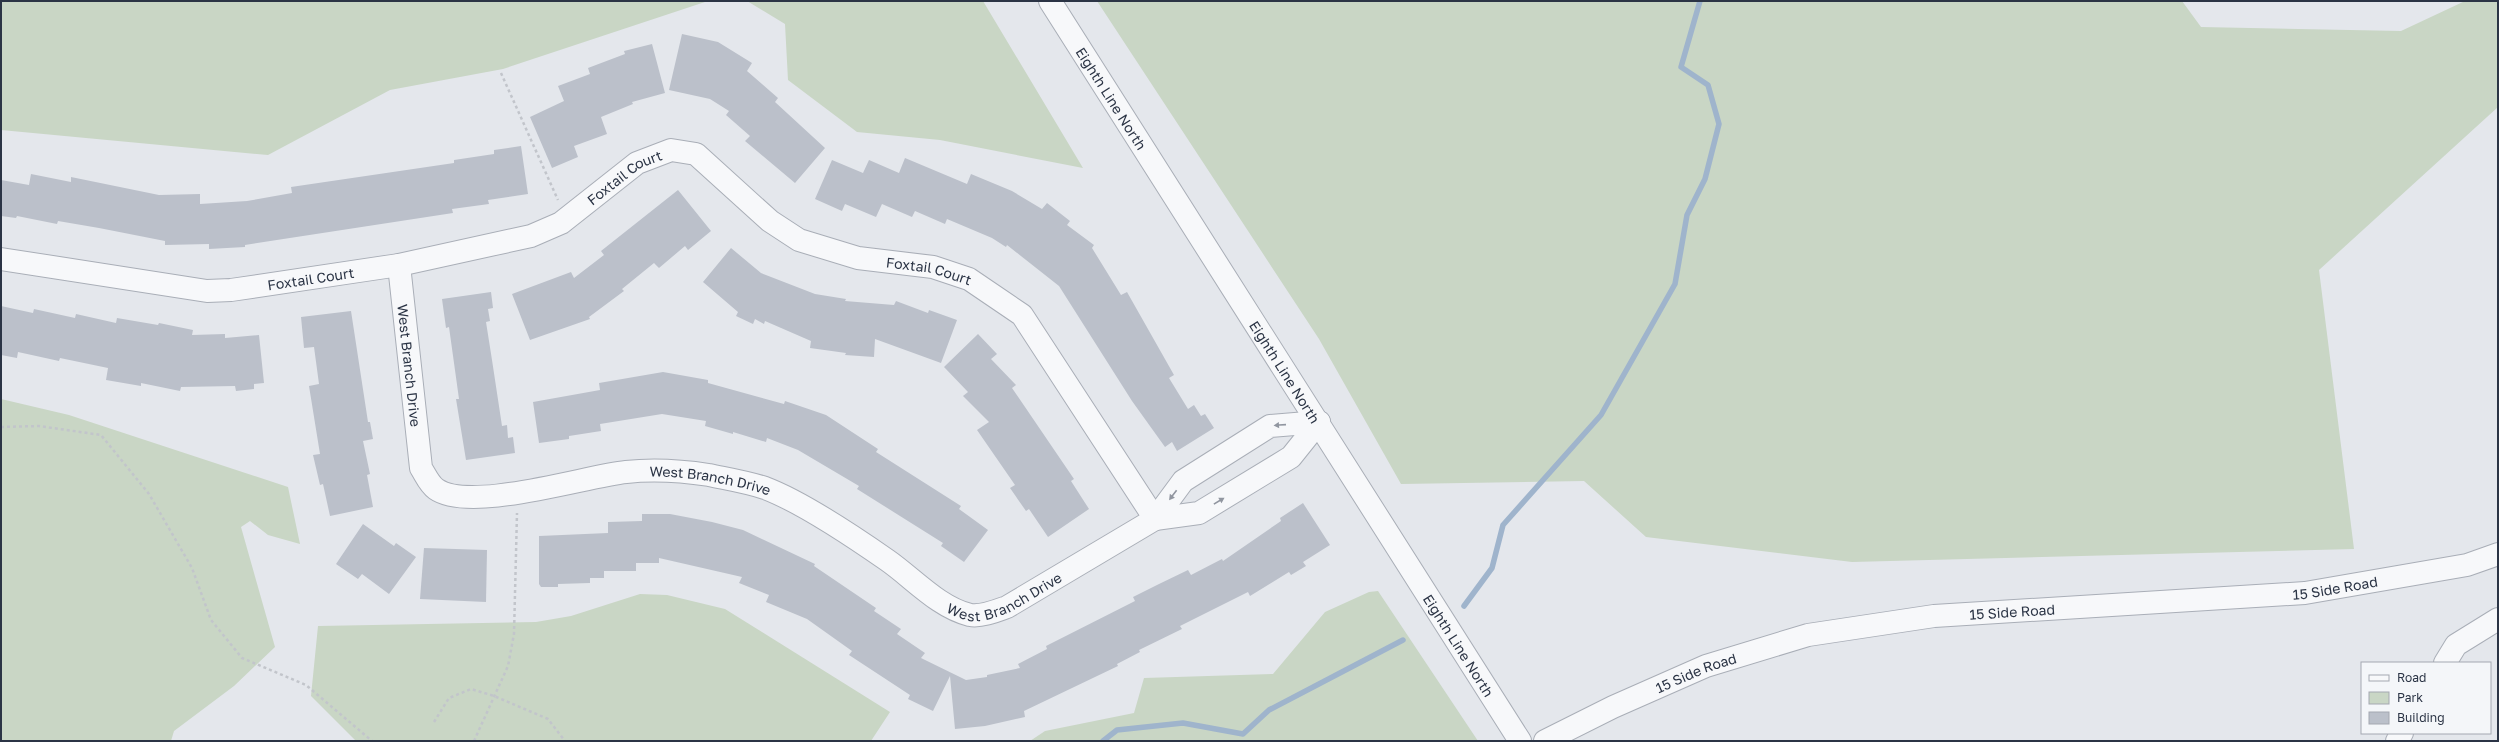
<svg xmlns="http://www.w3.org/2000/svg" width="2499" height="742" font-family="'Golos Text',sans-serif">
  <rect width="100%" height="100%" fill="#e4e7ec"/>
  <g fill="#c9d6c5">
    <polygon points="1,1 708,1 503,69 390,90 268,155 1,130"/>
    <polygon points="747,1 983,1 1083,168 940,140 857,132 788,80 785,24"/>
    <polygon points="1097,1 2182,1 2201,27 2401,31 2465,1 2498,1 2498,107 2319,270 2354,549 1852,562 1646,537 1584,481 1401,484 1319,339"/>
    <polygon points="1,399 69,415 288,487 300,544 268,535 250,521 241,527 275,647 234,686 174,731 171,741 1,741"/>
    <polygon points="1378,591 1478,741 1030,741 1045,731 1134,713 1144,678 1273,674 1325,612 1369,592"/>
    <polygon points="640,594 667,595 725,609 890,712 871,741 356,741 311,696 318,626 536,622 571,616"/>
  </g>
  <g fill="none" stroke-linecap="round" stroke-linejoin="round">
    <g stroke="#9fb4cc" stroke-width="5.5">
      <polyline points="1464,606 1492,568 1503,525 1601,415 1675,284 1687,215 1705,179 1719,124 1708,85 1681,67 1700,1"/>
      <polyline points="1103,741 1117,730 1183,723 1243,734 1269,710 1403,640"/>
    </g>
  </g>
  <g fill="#bbc0ca">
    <polygon points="682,34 718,42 752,63 747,71 778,98 775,102 825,148 795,183 745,141 750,136 726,115 729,111 710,99 669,90"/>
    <polygon points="652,44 665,93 632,102 633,104 601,117 607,134 574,146 578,157 552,168 530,117 564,101 558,86 590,74 588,68 625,54 624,51"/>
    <polygon points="521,146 528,194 488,200 489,204 452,209 453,213 245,245 245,247 209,249 209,244 165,245 165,241 99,228 58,221 57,224 17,216 16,218 1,216 1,180 29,185 31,174 71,182 71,177 159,195 200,194 200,204 247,201 292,193 291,187 454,163 454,160 494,154 494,150"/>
    <polygon points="905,158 967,184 971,174 1012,191 1042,209 1047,203 1070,221 1067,225 1094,245 1092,248 1121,295 1127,292 1174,375 1169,378 1188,409 1194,405 1201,416 1205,414 1214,428 1177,451 1172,442 1165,447 1132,401 1059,286 1007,245 1006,247 992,238 947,219 945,224 915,211 912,217 882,204 876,217 845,204 842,211 815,199 832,160 863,173 869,160 899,173"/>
    <polygon points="678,190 711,231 688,250 685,246 659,268 654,263 622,289 624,291 589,317 590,319 530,340 512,294 571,272 574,278 604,255 601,251"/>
    <polygon points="731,248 761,273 815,294 846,299 845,301 894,305 896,301 928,313 929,310 957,320 941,363 875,339 874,357 845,355 846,353 810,348 811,341 765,321 764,324 755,319 753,324 736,316 738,312 703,282"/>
    <polygon points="491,292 493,308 488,309 490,321 486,322 492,360 502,426 507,425 508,438 513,437 515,453 466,460 456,399 459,399 449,327 446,328 442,299"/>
    <polygon points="1,306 33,313 34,309 75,318 76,314 116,323 117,318 158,325 159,323 193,330 192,335 225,334 225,338 259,335 264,383 254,384 254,389 236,391 235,386 181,387 180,391 141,383 141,386 106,380 108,368 60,358 59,361 18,352 17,358 1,355"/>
    <polygon points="351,311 368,422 370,422 373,439 363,441 370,474 367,475 373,507 330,516 323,484 320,485 313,455 320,454 309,386 319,384 314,347 304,348 301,317"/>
    <polygon points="978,334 997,354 991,359 1016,385 1012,388 1074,479 1071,481 1089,509 1048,537 1029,509 1026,511 1010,488 1015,485 977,430 989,422 963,396 968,392 944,367"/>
    <polygon points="663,372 708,380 708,383 784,404 785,401 826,415 878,449 876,452 961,506 959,509 988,530 964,562 941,546 943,543 857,489 859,486 798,450 767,438 766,442 733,432 733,434 705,426 706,421 662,414 600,424 601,431 569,436 569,439 539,443 533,402 600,390 599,383"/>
    <polygon points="1303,503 1330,545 1303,562 1306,566 1291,575 1289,572 1250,596 1248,592 1180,626 1182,629 1139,650 1140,652 1117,664 1118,666 1024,711 1025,717 985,726 955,729 950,676 933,711 908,699 910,695 849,655 852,651 807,619 766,602 769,595 739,583 742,577 659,558 659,563 636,563 636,571 604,571 604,578 590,578 590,583 558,584 558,587 541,587 539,584 539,536 608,533 608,522 642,521 642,514 670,514 712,522 743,530 815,564 814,566 876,608 874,611 901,629 897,634 925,653 921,658 966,680 987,677 987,675 1020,668 1018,664 1047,649 1046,646 1135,601 1133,597 1159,584 1188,570 1191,575 1222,559 1223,561 1281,521 1280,518"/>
    <polygon points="363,524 394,546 396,543 416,557 389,594 362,574 358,579 336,564"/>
    <polygon points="424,548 487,550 486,602 420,599"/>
  </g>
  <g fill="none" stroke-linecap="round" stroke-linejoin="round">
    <defs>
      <g id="minor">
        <path id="s1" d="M1050 1 1520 741"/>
        <path id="s2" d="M1 259 207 291 231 290 399 265 531 236 561 223 637 163 671 150 696 154 770 221 799 240 858 258 933 267 969 279 1022 315 1155 519"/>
        <path id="s3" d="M399 265 421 468C426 476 429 484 436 489 470 513 586 476 626 472 653 469 683 471 709 475 728 479 747 482 765 488 802 502 854 537 887 560 913 578 938 607 970 615 981 617 996 611 1007 607L1155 519 1183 481 1270 426 1319 422"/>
        <polyline points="1155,519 1199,513 1291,457 1319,422"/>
        <polyline points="2445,663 2456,645 2498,619"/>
        <path id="s4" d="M1545 741 1613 707 1706 666 1808 635 1934 616 2305 593 2467 565 2498 554"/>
        <polyline points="2397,741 2402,733"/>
      </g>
    </defs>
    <use href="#minor" stroke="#a9aeb7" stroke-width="24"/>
    <g stroke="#c2c5cb" stroke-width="2.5" stroke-dasharray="3 3" stroke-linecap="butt">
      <polyline points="501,73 558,200"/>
      <polyline points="1,427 39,426 101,435 149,494 192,568 211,620 242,658 306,685 372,741"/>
      <polyline points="434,722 449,698 471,689 494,696 548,719 565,741"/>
      <polyline points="474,741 508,666 514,634 517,513"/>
    </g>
    <use href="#minor" stroke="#f7f8fa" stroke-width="22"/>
  </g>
  <defs><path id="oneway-solid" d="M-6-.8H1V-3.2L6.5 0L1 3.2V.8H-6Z"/></defs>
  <g fill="#9196a0">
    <use href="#oneway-solid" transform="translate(1280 425) rotate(176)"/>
    <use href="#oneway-solid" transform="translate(1173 495) rotate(127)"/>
    <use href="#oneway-solid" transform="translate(1219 501) rotate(-31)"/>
  </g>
  <g text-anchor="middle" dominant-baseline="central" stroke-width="3" stroke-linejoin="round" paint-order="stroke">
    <g font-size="14" fill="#2b3445" stroke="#f4f6f9">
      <text stroke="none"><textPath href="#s1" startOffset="115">Eighth Line North</textPath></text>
      <text stroke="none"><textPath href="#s2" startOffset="649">Foxtail Court</textPath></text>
      <text stroke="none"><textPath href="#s2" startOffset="997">Foxtail Court</textPath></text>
      <text stroke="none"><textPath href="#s2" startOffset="313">Foxtail Court</textPath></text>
      <text stroke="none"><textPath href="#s3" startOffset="101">West Branch Drive</textPath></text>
      <text stroke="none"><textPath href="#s1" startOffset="439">Eighth Line North</textPath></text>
      <text stroke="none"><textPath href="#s3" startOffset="509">West Branch Drive</textPath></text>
      <text stroke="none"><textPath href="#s3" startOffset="845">West Branch Drive</textPath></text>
      <text stroke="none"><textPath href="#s4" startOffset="814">15 Side Road</textPath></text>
      <text stroke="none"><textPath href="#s4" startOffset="490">15 Side Road</textPath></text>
      <text stroke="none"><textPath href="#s1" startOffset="763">Eighth Line North</textPath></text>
      <text stroke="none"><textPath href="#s4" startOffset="166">15 Side Road</textPath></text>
    </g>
  </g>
  <rect width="2499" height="742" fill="none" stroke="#2b3445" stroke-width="4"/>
  <rect x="2361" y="662" width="130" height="72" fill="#f4f6f9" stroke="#a4a8b1"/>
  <rect x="2369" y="675" width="20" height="6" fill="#f7f8fa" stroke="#a4a8b1"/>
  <text x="2397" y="682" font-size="12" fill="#2b3445">Road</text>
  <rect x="2369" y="692" width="20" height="12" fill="#c9d6c5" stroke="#a4a8b1"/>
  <text x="2397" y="702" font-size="12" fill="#2b3445">Park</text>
  <rect x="2369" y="712" width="20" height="12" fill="#bbc0ca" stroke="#a4a8b1"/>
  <text x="2397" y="722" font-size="12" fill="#2b3445">Building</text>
</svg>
